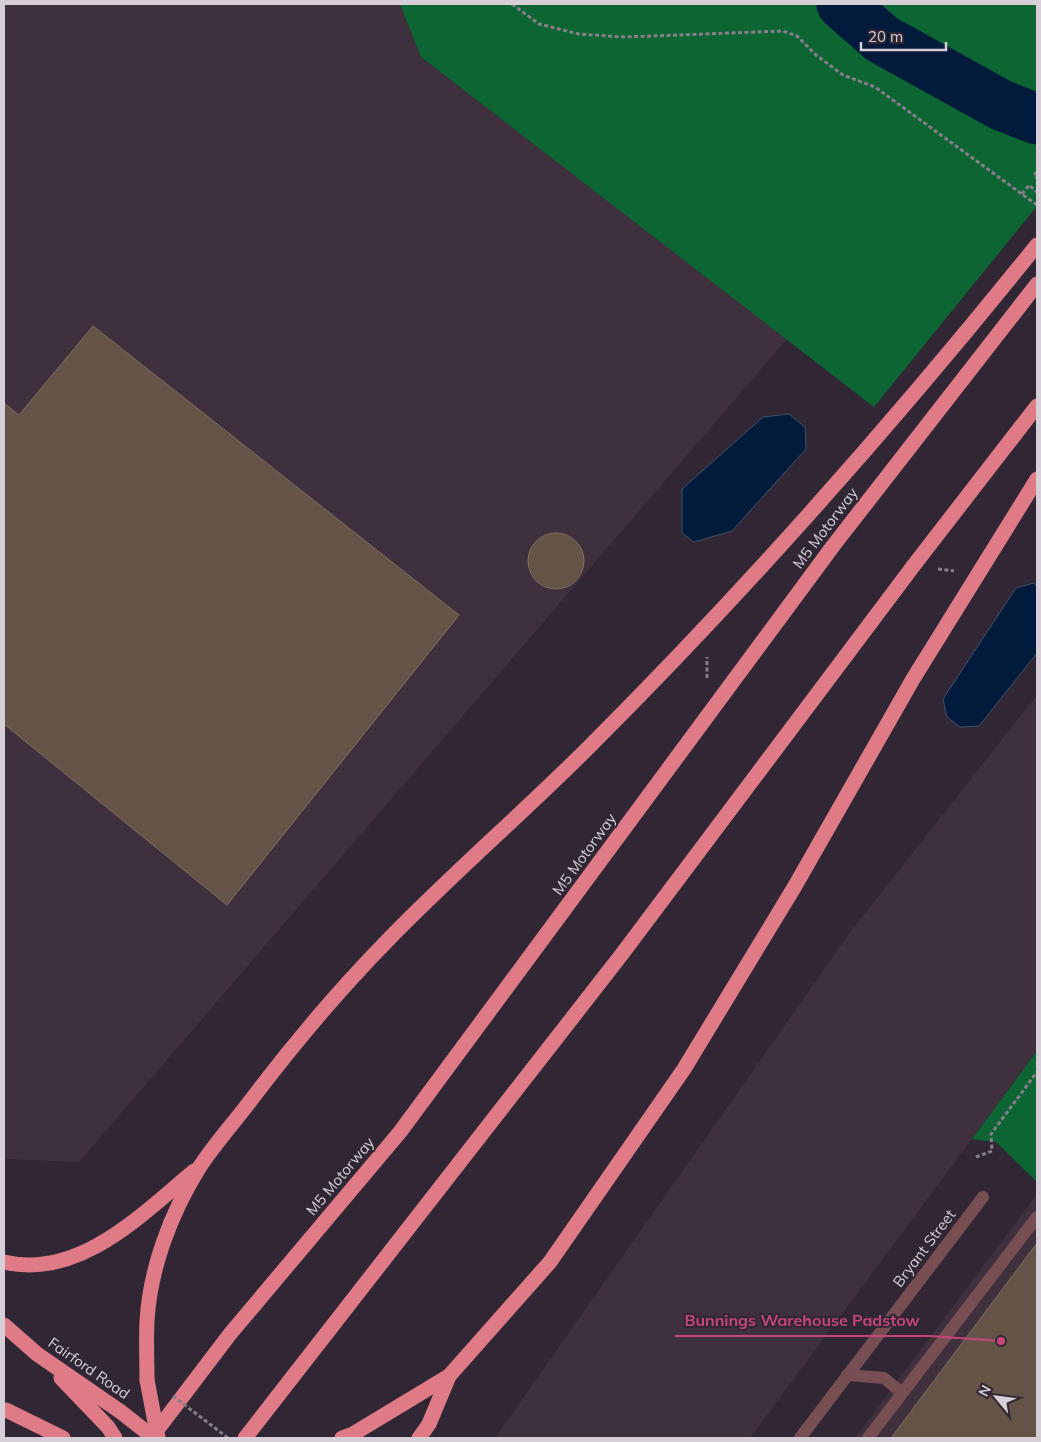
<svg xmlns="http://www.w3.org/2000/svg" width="1041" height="1442" font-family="Mulish,sans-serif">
  <rect width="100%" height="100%" fill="#312734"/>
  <g fill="#3f303d">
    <polygon points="4,4 400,4 421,57 787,339 79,1162 4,1159"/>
    <polygon points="1037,695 1037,1051 750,1438 495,1438 851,931"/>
    <polygon points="1037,1194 1037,1438 855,1438"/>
  </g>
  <g fill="#0c6533">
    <polygon points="400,4 1037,4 1037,206 874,407 421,57"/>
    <polygon points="1037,1051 1037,1182 996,1142 972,1139"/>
  </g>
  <g fill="#001b3c" stroke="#40516b">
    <polygon points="789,414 805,427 806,449 732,531 694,542 682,533 682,489 763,417"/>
    <polygon points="1034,583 1037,586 1037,653 979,726 960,727 947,717 943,699 1016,588"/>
  </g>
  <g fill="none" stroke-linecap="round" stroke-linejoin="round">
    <polyline stroke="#001b3c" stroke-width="51" points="842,4 882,39 1001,105 1037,119"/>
  </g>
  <g fill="#635447" stroke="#807063">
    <polygon points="93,326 459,615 227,905 4,724 4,403 19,415"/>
    <circle cx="556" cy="561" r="28"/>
    <polygon points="1037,1243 1037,1438 891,1438"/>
  </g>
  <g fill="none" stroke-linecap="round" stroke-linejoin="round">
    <g stroke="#877f8a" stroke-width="3" stroke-dasharray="4 2.5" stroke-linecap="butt">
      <polyline points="512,4 539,24 579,34 624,37 783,31 797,36 816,55 843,75 875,87 1037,205"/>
      <polyline points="1037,172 1034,175 1037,178"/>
      <polyline points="1022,194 1029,185 1037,192"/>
      <polyline points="938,569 954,571"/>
      <polyline points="707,678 707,657"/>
      <polyline points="976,1157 992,1151 991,1134 1037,1072"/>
    </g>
    <g stroke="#774e52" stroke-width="12">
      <polyline points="847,1375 884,1378 902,1393"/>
      <polyline points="868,1438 1037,1217"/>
    </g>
    <polyline stroke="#774e52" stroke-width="12" points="800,1438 983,1197"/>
    <g stroke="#de7b87" stroke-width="15">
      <path d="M4 1262C79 1280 142 1214 194 1171"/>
      <polyline points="4,1325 37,1354 121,1412"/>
      <polyline points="61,1378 108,1427 115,1438"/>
      <path d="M147 1380C147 1361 146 1341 147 1321 150 1268 171 1213 199 1168 213 1146 232 1125 248 1104 291 1047 337 992 387 941 452 874 523 813 590 746 748 588 897 419 1037 245"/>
      <polyline points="6,1410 63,1438"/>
      <polyline points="151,1438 230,1334 400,1132 833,546 1037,284"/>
      <polyline points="245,1438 622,954 914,565 1037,406"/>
      <polyline points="342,1438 353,1434 449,1376 550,1262 684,1069 795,886 913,679 1037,479"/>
      <polyline points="419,1438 429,1424 449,1376"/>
    </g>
    <polyline stroke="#877f8a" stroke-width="3" stroke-dasharray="4 2.5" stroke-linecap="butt" points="173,1396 228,1438"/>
    <g stroke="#de7b87" stroke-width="15">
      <polyline points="147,1380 158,1438"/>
      <polyline points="121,1412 154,1438"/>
    </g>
  </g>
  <g text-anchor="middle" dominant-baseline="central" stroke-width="4" stroke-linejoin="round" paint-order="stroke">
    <g font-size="15" fill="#d6cfd8" stroke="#312734">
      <text transform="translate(825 528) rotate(-53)">M5 Motorway</text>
      <text transform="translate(584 854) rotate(-54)">M5 Motorway</text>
      <text transform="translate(340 1176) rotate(-50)">M5 Motorway</text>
      <text transform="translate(924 1248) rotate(-53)">Bryant Street</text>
      <text transform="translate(89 1368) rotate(35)">Fairford Road</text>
    </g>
  </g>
  <path fill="none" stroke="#c7467a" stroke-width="2" d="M1001 1341L930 1336H675"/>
  <circle fill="#c7467a" stroke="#312734" stroke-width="2" cx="1001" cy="1341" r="5"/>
  <g font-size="16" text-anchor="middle" font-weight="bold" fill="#c7467a" stroke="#312734" stroke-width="4" stroke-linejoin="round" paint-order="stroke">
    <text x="802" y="1326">Bunnings Warehouse Padstow</text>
  </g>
  <rect width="1041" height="1442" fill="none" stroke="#d6cfd8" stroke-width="10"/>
  <g transform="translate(996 1397) rotate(299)" stroke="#312734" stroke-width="4" paint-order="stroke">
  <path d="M0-4L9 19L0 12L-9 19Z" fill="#d6cfd8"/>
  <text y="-8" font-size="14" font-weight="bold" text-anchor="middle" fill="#d6cfd8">N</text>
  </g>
  <path d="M861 42v8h85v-8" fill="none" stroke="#d6cfd8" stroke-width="2.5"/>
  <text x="868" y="42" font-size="15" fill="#d6cfd8" stroke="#312734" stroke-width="4" paint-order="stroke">20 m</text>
</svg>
